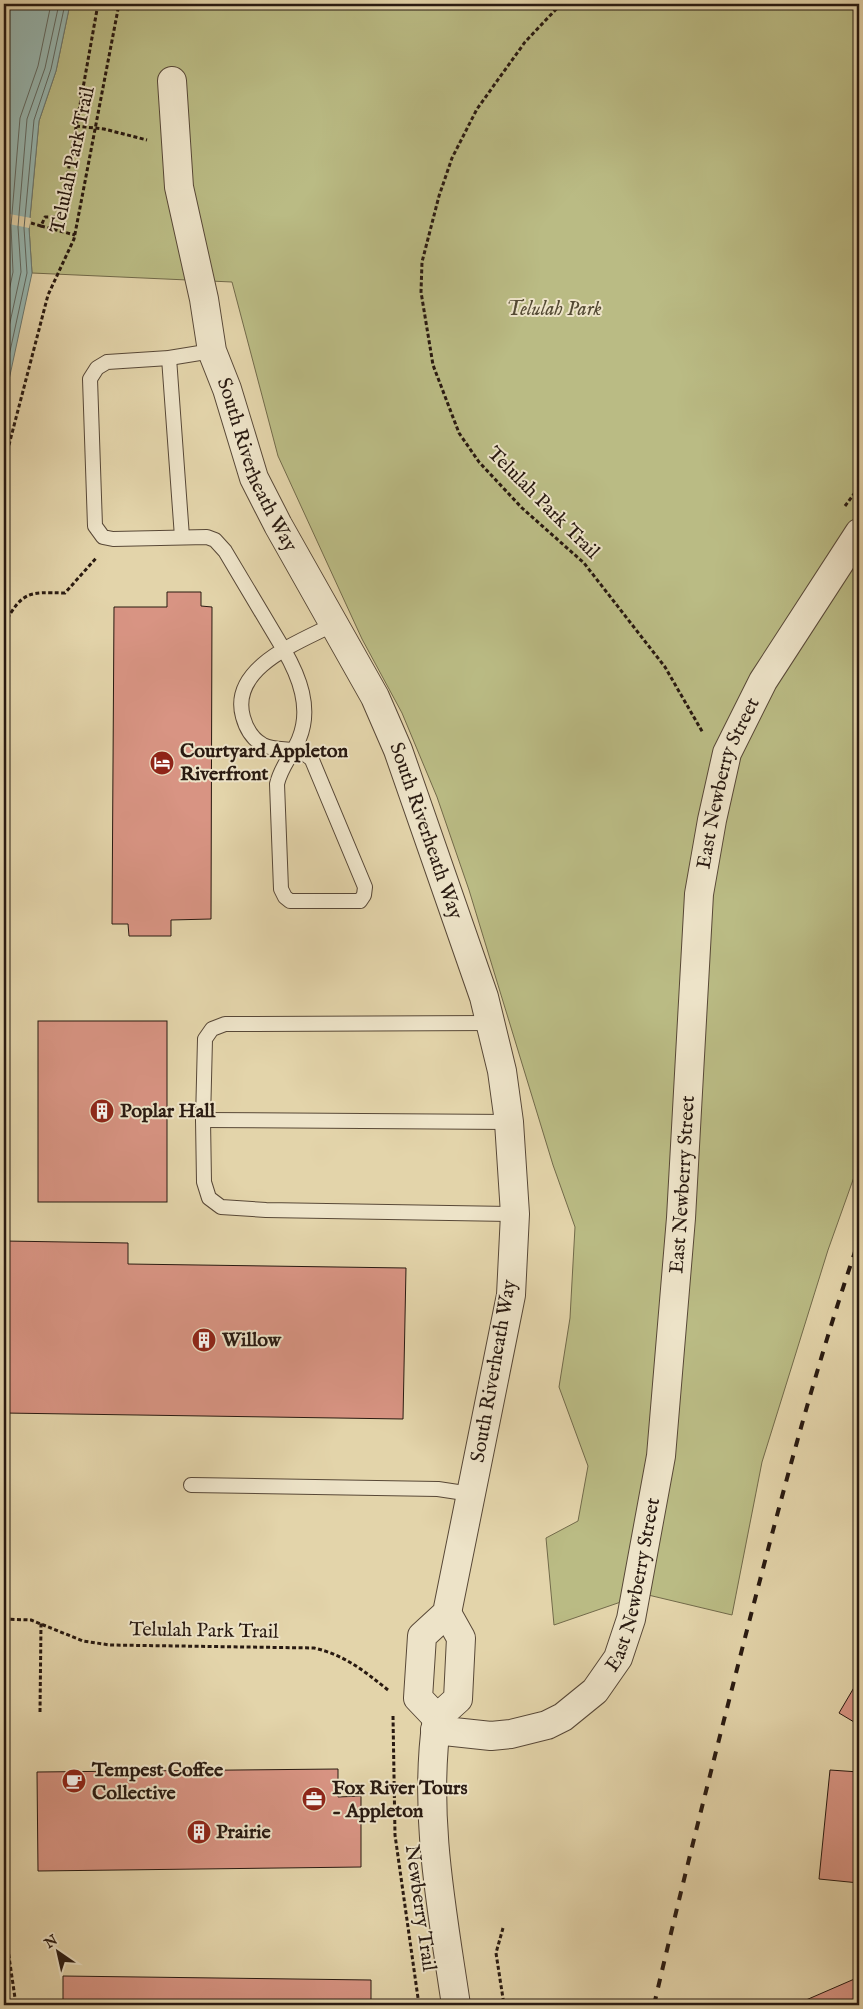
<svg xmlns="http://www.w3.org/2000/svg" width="863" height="2009" font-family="'IM FELL English',serif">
  <rect width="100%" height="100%" fill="#e3d4aa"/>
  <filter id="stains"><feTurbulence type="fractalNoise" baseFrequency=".004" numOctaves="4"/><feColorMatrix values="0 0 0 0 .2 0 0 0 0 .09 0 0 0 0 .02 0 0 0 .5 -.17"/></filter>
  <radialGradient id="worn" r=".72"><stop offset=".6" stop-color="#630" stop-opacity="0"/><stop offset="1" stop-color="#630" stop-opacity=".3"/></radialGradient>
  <polygon fill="#babb84" stroke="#726a4a" points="70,4 859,4 859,1163 828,1250 762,1462 732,1615 644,1594 554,1625 546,1538 578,1521 588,1466 559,1387 570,1318 575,1227 553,1165 469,890 437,797 402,713 362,639 278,456 232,282 32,273 29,228 39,121 56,71"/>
  <polygon fill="#97b7b1" stroke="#6b7871" points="4,4 70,4 56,71 39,121 29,228 32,273 4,403"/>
  <polygon fill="#e3d4aa" points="4,213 31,218 29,228 4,223"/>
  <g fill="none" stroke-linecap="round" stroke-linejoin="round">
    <g stroke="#606861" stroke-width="1">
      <polyline points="4,315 13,272 11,226 20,118 38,66 51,4"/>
      <polyline points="4,350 21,272 18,227 27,119 45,68 59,4"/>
      <polyline points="4,379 27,273 24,228 34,120 51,69 65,4"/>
    </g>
  </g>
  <g fill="#d89483" stroke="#291a11">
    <polygon points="167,592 201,592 201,606 212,607 211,919 171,920 171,936 129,936 128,924 112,924 114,607 167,607"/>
    <rect x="38" y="1021" width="129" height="181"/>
    <polygon points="4,1241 128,1243 128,1264 406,1268 403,1419 4,1413"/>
    <polygon points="859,1679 859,1725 839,1713"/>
    <polygon points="338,1769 338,1797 361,1796 361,1867 38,1871 37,1772"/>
    <polygon points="830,1770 859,1772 859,1883 819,1879"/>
    <polygon points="63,1976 371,1980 371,2000 393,2001 393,2005 63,2005"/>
    <polygon points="859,1977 859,2005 808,2005 806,2000"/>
  </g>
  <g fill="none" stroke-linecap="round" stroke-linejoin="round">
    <defs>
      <g id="lane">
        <path d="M212 351 169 358 107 362 97 368 90 379 95 526 103 537 113 539 207 537 215 540 225 551 284 650C299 676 312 708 299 739 293 754 281 766 277 784L281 889 285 897 290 901H360L364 895 365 887 312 760C299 744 280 753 263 745 252 739 246 728 243 717 229 667 300 642 334 624"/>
        <polyline points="169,358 182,537"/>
        <polyline points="491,1023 225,1024 212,1029 205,1039 203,1120 204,1182 209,1198 221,1207 266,1210 515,1214"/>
        <polyline points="203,1120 509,1122"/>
        <polyline points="191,1485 438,1489 471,1494"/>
      </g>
      <g id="street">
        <path id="s1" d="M172 81 179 187 204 299 212 351 227 389 254 478 278 525 375 697 398 750 484 997 502 1071 509 1122 515 1214 511 1295 447 1613 422 1636 418 1698 437 1718"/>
        <path d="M447 1613 461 1638 458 1699 437 1718C423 1814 442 1910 456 2005"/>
        <path id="s2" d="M435 1730 491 1736 511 1734 547 1725 563 1717 595 1691 618 1658 631 1619 661 1456 681 1218 699 894 712 820 727 753 763 681 859 533"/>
      </g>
    </defs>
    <use href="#lane" stroke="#584837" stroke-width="16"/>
    <use href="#street" stroke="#584837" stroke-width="30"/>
    <g stroke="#291a11" stroke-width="3" stroke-dasharray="4 2.5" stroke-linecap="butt">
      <polyline points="561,4 525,42 477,109 452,158 439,196 422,262 421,292 433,365 459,433 479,462 522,508 584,563 665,667 703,733"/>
      <polyline points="76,126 104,129 147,140"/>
      <polyline points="31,223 41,226 45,217 60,217 98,4"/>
      <polyline points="41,226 75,235"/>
      <polyline points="4,464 48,295 74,239 119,4"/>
      <polyline points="845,506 859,487"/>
      <path d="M4 624C23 591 28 592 65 593L97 557"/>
      <path d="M4 1619 31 1620 83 1641 110 1645 314 1648C345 1655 364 1671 388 1690"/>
      <polyline points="40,1712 41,1623"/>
      <polyline points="393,1716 395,1835 419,2005"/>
      <polyline points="4,1922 16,2005"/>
      <polyline points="503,1928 496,1953 504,2005"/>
    </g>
    <use href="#lane" stroke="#ede3c8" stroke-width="14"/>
    <use href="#street" stroke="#ede3c8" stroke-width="28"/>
    <path stroke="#291a11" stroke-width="4" stroke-dasharray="9 9" stroke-linecap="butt" d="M654 2005C683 1880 715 1755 747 1630 781 1499 815 1368 859 1240"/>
  </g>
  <defs>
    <symbol id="hotel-disc" viewBox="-11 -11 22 22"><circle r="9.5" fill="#8f2418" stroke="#ede3c8"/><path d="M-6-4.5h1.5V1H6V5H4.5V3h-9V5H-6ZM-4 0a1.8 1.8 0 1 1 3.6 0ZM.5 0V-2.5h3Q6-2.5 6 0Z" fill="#fff"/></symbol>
    <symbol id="building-disc" viewBox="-11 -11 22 22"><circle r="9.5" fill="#8f2418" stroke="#ede3c8"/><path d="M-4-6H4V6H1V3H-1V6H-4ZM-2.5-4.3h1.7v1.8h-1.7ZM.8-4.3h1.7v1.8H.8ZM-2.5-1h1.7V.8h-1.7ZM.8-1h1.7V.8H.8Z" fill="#fff"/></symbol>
    <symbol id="cafe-disc" viewBox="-11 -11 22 22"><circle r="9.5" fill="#8f2418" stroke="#ede3c8"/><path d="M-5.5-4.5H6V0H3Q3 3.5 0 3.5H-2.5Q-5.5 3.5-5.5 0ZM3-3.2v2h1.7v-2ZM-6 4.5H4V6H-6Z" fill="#fff"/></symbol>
    <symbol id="office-disc" viewBox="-11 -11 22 22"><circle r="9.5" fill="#8f2418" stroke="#ede3c8"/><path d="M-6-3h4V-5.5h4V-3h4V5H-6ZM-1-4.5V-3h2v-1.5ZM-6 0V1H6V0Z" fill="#fff"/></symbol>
  </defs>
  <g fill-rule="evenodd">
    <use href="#hotel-disc" x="148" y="749" width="28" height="28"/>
    <use href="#building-disc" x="88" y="1097" width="28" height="28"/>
    <use href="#building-disc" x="190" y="1326" width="28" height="28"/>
    <use href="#cafe-disc" x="60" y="1767" width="28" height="28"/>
    <use href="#office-disc" x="300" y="1785" width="28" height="28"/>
    <use href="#building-disc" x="185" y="1818" width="28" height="28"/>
  </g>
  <g text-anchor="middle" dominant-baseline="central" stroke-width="4" stroke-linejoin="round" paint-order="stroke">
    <g font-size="20" fill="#291a11" stroke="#ede3c8">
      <text transform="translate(73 160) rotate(-78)">Telulah Park Trail</text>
      <text stroke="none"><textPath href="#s1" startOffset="396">South Riverheath Way</textPath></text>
      <text transform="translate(543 503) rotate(45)">Telulah Park Trail</text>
      <text stroke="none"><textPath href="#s2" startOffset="1098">East Newberry Street</textPath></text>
      <text stroke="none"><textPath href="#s1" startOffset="801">South Riverheath Way</textPath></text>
      <text stroke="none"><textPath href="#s2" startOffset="692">East Newberry Street</textPath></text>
      <text transform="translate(494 1371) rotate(-80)">South Riverheath Way</text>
      <text stroke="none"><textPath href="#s2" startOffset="288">East Newberry Street</textPath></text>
      <text transform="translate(204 1631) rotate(1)">Telulah Park Trail</text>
      <text transform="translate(420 1908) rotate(82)">Newberry Trail</text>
    </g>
    <g font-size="20" font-style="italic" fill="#544a34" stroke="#ede3c8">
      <text x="554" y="309">Telulah Park</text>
    </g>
    <g font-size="20" font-weight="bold" fill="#291a11" stroke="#ede3c8" text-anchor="start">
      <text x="180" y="751">Courtyard Appleton<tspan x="180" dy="23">Riverfront</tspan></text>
      <text x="120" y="1111">Poplar Hall</text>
      <text x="222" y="1340">Willow</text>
      <text x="92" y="1770">Tempest Coffee<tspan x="92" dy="23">Collective</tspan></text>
      <text x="332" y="1788">Fox River Tours<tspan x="332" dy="23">- Appleton</tspan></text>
      <text x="216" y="1832">Prairie</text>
    </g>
  </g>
  <rect width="863" height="2009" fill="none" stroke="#e3d4aa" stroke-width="20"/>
  <rect x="5" y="5" width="853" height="1999" fill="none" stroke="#291a11" stroke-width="2.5"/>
  <rect x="10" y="10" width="843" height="1989" fill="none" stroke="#291a11"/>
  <g transform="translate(58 1952) rotate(326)" stroke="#ede3c8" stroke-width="4" paint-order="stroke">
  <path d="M0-4L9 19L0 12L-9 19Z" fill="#291a11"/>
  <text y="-8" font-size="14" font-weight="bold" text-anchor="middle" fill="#291a11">N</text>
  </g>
  <rect width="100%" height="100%" filter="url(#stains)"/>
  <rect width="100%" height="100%" fill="url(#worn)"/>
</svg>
